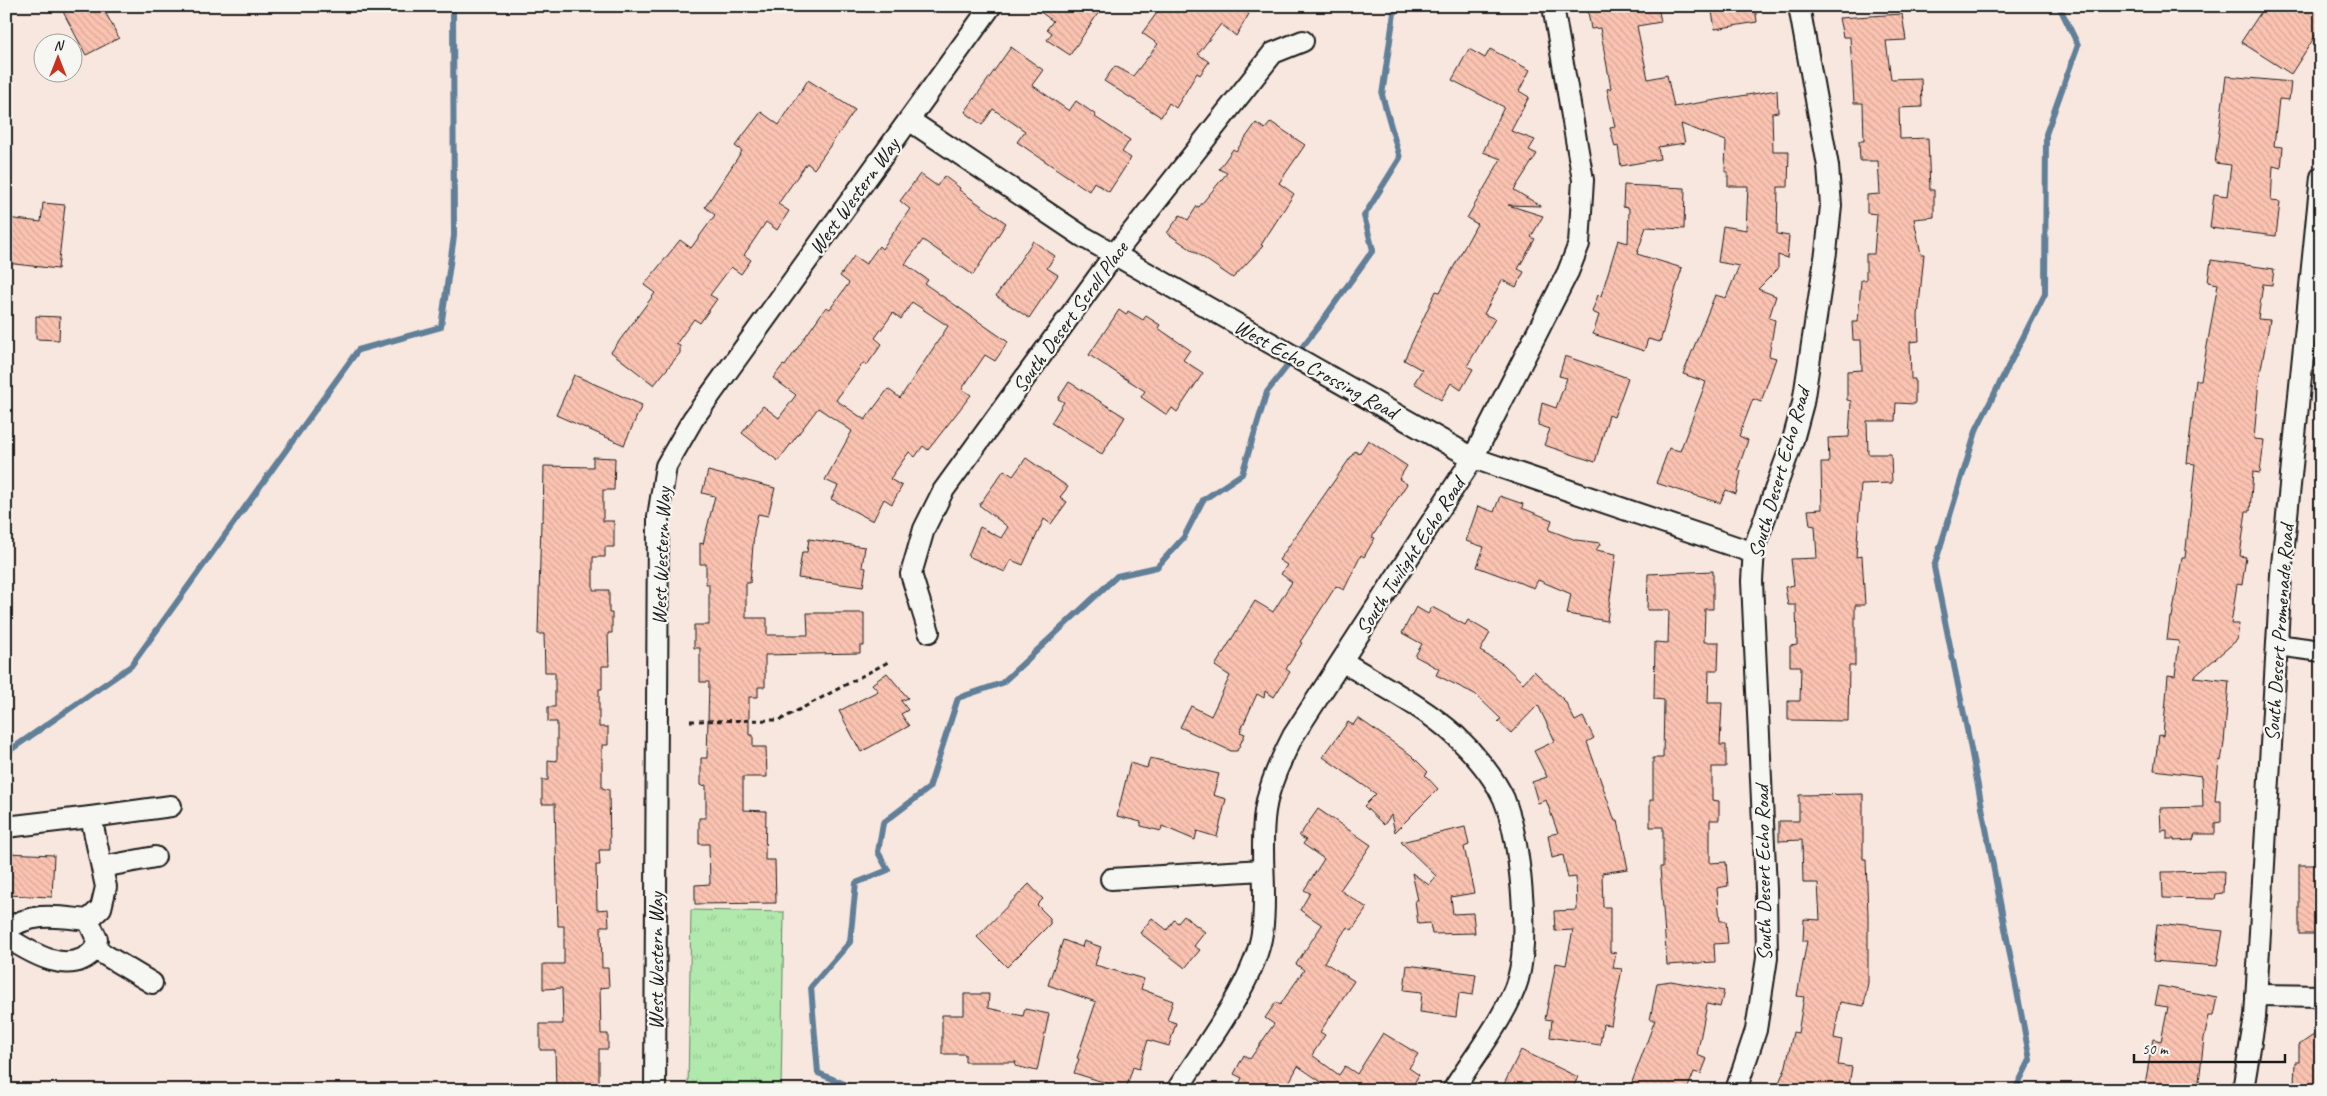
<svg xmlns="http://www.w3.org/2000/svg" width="2327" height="1096" font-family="Caveat,sans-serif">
  <defs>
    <pattern id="park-tufts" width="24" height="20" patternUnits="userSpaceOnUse" patternTransform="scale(1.25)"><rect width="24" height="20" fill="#b1e9ad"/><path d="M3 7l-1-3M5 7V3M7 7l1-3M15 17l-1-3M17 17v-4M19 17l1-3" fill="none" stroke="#98c794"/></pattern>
    <pattern id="building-back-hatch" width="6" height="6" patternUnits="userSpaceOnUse" patternTransform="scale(1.25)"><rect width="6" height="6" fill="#fbc3b1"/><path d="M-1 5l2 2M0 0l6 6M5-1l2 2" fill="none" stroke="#d7a798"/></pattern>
  </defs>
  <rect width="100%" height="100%" fill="#f8e7de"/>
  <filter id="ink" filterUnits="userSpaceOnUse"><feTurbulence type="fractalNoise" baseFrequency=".02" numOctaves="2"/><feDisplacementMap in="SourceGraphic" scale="10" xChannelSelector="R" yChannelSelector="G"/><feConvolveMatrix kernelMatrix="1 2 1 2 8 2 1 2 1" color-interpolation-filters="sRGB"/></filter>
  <g filter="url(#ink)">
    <polygon fill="url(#park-tufts)" stroke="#668264" points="691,910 784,912 781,1090 688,1090"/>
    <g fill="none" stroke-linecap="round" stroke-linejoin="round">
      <g stroke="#617f98" stroke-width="6">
        <polyline points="6,753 131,666 358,350 441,327 454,236 453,6"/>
        <polyline points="859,1090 818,1073 811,987 850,942 856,883 888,870 878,852 883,823 929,788 958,698 1002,683 1117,576 1157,567 1184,537 1203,500 1242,474 1267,392 1317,328 1373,250 1364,216 1400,158 1382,95 1395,6"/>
        <polyline points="2015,1090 2030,1060 1970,744 1934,567 1977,428 2045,294 2046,134 2078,45 2059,6"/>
      </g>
    </g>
    <g fill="url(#building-back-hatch)" stroke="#1c1c1c" fill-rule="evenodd">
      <polygon points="60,6 102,6 119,38 86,55"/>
      <polygon points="1032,6 1103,6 1070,55 1047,40 1052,33 1047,29 1053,21"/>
      <polygon points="1162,6 1236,6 1249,14 1236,36 1221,24 1198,54 1209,62 1200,75 1197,73 1176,108 1169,103 1161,117 1104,81 1115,66 1133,76 1158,44 1142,33"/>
      <polygon points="1587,6 1658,6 1661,22 1637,26 1648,79 1667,75 1674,107 1777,90 1778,112 1772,113 1773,151 1789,151 1788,187 1778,187 1777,234 1789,236 1787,258 1778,255 1778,269 1758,289 1776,296 1769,318 1775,320 1769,356 1776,358 1761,402 1753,399 1739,436 1748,440 1738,469 1741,471 1736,494 1726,490 1720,503 1656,483 1669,448 1680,451 1706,382 1683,374 1715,295 1726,298 1739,266 1718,262 1723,226 1746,230 1748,186 1728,186 1728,172 1725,172 1726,141 1681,124 1685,143 1658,147 1660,159 1621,166 1618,146 1615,147 1610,128 1615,127 1607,89 1611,88 1600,28 1591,29"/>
      <polygon points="1711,6 1755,6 1757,22 1715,29"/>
      <polygon points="2265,6 2321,6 2321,27 2291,74 2241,42"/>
      <polygon points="1902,14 1906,40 1886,41 1891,79 1921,78 1922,107 1899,108 1900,139 1928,138 1930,190 1934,190 1934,217 1914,219 1921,254 1924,254 1918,316 1919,341 1910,342 1911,379 1915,379 1915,404 1896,403 1895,421 1867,421 1868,454 1891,454 1892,483 1861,484 1856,557 1862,556 1865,605 1855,605 1855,666 1849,666 1848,721 1788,720 1788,701 1800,701 1801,666 1790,666 1790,646 1797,645 1796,605 1788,605 1785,587 1794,585 1791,559 1817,558 1815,526 1810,525 1808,510 1822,509 1821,463 1829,463 1828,438 1849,437 1851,401 1847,400 1847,371 1862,370 1861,340 1853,340 1852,322 1858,322 1861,280 1866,280 1866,254 1874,254 1877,214 1867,213 1867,195 1880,194 1878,161 1860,161 1859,141 1864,141 1863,103 1854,103 1850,37 1843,37 1839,18"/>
      <polygon points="1011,47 1043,70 1032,85 1069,111 1076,101 1096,115 1095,117 1130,140 1122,152 1131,158 1109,192 1094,182 1089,191 1017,142 1025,131 993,109 982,125 965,112"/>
      <polygon points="1469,49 1485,58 1490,49 1530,70 1519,91 1529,97 1511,131 1535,140 1529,150 1537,154 1514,190 1541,206 1508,205 1543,216 1531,237 1535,239 1518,269 1524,272 1516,287 1502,280 1484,314 1495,319 1467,366 1473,369 1461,390 1451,383 1441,400 1414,383 1422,370 1404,360 1436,291 1440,292 1477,224 1467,218 1501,159 1483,152 1504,107 1452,80"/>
      <polygon points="2226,76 2291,82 2289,100 2279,99 2274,146 2283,147 2281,168 2273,166 2271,201 2280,202 2276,236 2210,228 2214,194 2227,196 2231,165 2215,163"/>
      <polygon points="808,80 855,110 814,169 807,163 778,204 789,211 777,230 766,222 744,255 751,260 741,274 731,267 710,295 717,299 700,323 694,319 676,344 680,346 680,353 654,385 611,352 655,293 644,285 680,240 691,248 715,215 705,207 742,151 735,146 761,112 779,125"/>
      <polygon points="1271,122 1305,145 1279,183 1294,194 1261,245 1263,246 1233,278 1167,233 1180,215 1188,220 1197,206 1199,207 1227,173 1219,169 1233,149 1236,151 1256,123 1265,129"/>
      <path d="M920 174 937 186 944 176 960 188 959 190 1006 223 973 275 923 240 905 264 928 280 925 284 1008 342 995 361 985 355 962 389 971 395 928 450 923 446 915 457 909 452 890 479 902 486 892 504 884 499 873 521 831 499 838 486 825 480 852 431 818 408 778 461 742 433 763 406 779 418 796 395 773 378 783 365 785 366 826 307 830 309 849 283 840 276 854 256 866 264 879 246 882 249 910 209 900 201ZM912 302 948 326 900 398 888 389 865 420 836 400 863 363 867 365 882 344 875 338 893 313 901 319Z"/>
      <polygon points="1624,185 1685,188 1684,229 1646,227 1637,254 1682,268 1660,342 1648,339 1644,351 1593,334 1599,315 1592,312 1598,295 1601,296 1618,240 1628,243 1629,208 1623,207"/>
      <polygon points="43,203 65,205 58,269 6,263 6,218 41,222"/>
      <polygon points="1033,241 1055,256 1047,268 1058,275 1029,318 996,296"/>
      <polygon points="2211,260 2274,269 2272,285 2263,284 2258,319 2270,320 2259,379 2254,439 2264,440 2260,473 2253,472 2250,511 2246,511 2240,556 2246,557 2242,585 2237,584 2231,624 2239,624 2237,640 2194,677 2229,681 2224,743 2221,761 2219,760 2215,801 2221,801 2221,822 2215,823 2215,834 2195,834 2193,840 2174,841 2174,839 2167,839 2167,830 2161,831 2160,808 2203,807 2202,776 2154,770 2159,735 2163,736 2168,675 2175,676 2179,641 2167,640 2170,617 2172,617 2182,558 2185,558 2195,464 2187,463 2196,380 2201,380 2218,284 2208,282"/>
      <polygon points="1119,310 1126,315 1128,311 1143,320 1146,316 1160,325 1158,328 1190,350 1183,360 1203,373 1177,412 1172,408 1167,415 1141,397 1145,391 1089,355"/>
      <polygon points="36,316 60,317 59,340 36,339"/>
      <polygon points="1565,356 1628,378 1614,417 1609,415 1595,462 1544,445 1550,429 1538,425 1542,403 1556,408 1567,378 1559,376"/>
      <polygon points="574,375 642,405 624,445 556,415"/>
      <polygon points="1069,382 1125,417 1102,454 1051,423 1064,402 1058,399"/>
      <polygon points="1368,440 1407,466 1399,479 1407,484 1372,537 1375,538 1364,557 1361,555 1344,590 1336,586 1300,642 1302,643 1286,669 1290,672 1274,697 1265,691 1264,698 1257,694 1240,732 1245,734 1237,751 1231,751 1180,727 1191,706 1211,716 1230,676 1215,666 1255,601 1273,612 1292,582 1281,574 1287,565 1279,560 1355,451 1359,454"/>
      <polygon points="593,457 615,458 614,490 603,490 603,521 614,521 614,547 605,547 605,557 593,557 593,590 609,590 609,613 612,613 612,633 608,633 609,666 602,666 602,689 599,689 599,727 608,727 608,745 602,745 602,788 609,790 610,850 599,850 600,865 596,865 597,910 608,909 609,926 601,926 602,968 608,968 609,987 600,988 601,1034 608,1034 608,1049 599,1049 599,1090 556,1090 555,1050 540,1050 540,1024 563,1024 562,988 543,989 543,964 564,964 564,926 558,926 555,804 542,804 542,780 548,780 548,760 557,761 557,722 548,722 548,707 555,707 555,672 545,672 544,634 538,634 541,521 543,521 544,466 593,467"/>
      <polygon points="1026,458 1068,487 1060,497 1067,502 1051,524 1044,519 1023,565 1011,560 1005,572 968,556 980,527 1001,538 1008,527 979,505 1004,470 1013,476"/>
      <polygon points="708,471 775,488 768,516 758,514 754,532 750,583 746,583 746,618 767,618 767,635 808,635 807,613 864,613 864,646 860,646 860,653 765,655 765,687 758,687 758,697 749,697 749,735 753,735 753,747 766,747 767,777 743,777 743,810 766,811 765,860 775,860 776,903 695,904 695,885 710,884 709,844 699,844 699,818 706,818 706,785 701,786 701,758 707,758 709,682 700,682 700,648 694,648 694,625 709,625 709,584 706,584 706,564 700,564 700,543 703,544 715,496 702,493"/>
      <polygon points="1500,496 1523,504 1522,508 1552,520 1549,530 1576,540 1601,543 1596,550 1616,554 1607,621 1567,614 1571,594 1538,580 1534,588 1477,567 1484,547 1466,541 1478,506 1494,512"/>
      <polygon points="809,539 865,547 862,567 866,568 863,587 798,578 802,552 807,552"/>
      <polygon points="1713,571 1713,609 1705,609 1704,642 1719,642 1718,670 1709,670 1708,703 1722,703 1720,745 1726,745 1726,767 1712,767 1712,800 1719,801 1719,820 1710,820 1710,863 1726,862 1728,886 1717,888 1720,921 1726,921 1728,943 1714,944 1715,962 1667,965 1660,867 1663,867 1663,827 1650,827 1650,800 1653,800 1653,758 1663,758 1664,700 1654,699 1655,642 1668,643 1669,610 1647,610 1648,574"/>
      <polygon points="1416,607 1428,614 1432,607 1465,625 1468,620 1490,633 1480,651 1504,665 1523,683 1534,671 1565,701 1575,721 1583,717 1594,738 1587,742 1615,821 1618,821 1628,869 1602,873 1603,907 1610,907 1610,952 1616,953 1613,968 1622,969 1611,1025 1603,1024 1600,1045 1550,1037 1552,1020 1545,1019 1556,963 1566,965 1573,930 1555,931 1554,911 1577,910 1576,877 1568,878 1563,855 1552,858 1548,835 1558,833 1546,800 1538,803 1532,782 1547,777 1534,751 1555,741 1538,705 1511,733 1498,721 1501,719 1475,694 1436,675 1439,669 1415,656 1422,644 1402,633"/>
      <polygon points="887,673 908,698 901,701 908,710 901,714 909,726 861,752 839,711 878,691 872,684"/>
      <polygon points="1358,718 1411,755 1428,772 1425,775 1438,789 1395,832 1391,815 1384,825 1364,806 1376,794 1323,757 1348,722 1353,725"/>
      <polygon points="1150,758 1219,774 1213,795 1226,799 1217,837 1197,831 1195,840 1162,826 1161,831 1141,826 1141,822 1117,816 1130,763 1147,768"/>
      <polygon points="1863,794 1863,859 1866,859 1868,915 1868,982 1864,1006 1840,1002 1834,1038 1842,1040 1838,1065 1852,1067 1848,1090 1776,1090 1786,1066 1793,1032 1798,1033 1804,997 1797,996 1807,941 1803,941 1804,919 1820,920 1818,883 1803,883 1802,840 1779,841 1779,821 1799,821 1799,795"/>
      <polygon points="1318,809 1371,845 1340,890 1367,908 1352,930 1347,927 1324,962 1354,981 1320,1032 1325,1035 1312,1055 1339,1075 1345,1066 1357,1074 1383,1033 1418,1054 1409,1068 1419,1075 1410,1090 1329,1090 1330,1088 1298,1066 1285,1090 1236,1090 1242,1078 1234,1074 1244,1055 1250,1059 1274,1024 1265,1018 1276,1002 1280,1005 1304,970 1296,964 1322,925 1300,910 1310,893 1304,890 1324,859 1303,844 1306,840 1299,836"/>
      <polygon points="1465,827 1469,845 1464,847 1474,893 1451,897 1453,914 1473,913 1475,933 1432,934 1430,923 1418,924 1415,900 1418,900 1412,873 1429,885 1436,876 1401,842"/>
      <polygon points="6,853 54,855 52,897 6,895"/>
      <rect x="2299" y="865" width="22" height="69"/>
      <polygon points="2224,871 2223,893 2216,894 2215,899 2163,898 2162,872"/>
      <polygon points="1029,884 1043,899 1037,905 1050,918 1050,924 1007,967 977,937"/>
      <polygon points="1184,916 1205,932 1194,946 1200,950 1185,968 1140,933 1152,918 1167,930 1174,920 1178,923"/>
      <polygon points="2157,924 2223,931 2217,966 2153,961"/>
      <polygon points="1063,940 1082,947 1084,941 1101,947 1095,965 1144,979 1141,989 1173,1001 1167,1020 1176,1023 1169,1046 1148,1040 1139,1069 1133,1067 1126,1089 1074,1073 1079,1059 1077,1058 1096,1002 1048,985"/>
      <polygon points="1407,965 1476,974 1473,995 1459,993 1456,1017 1420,1012 1422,992 1404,990"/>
      <polygon points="1671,981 1724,991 1720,1007 1707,1004 1697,1055 1707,1059 1701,1074 1694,1072 1687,1090 1629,1090 1655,1020 1650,1020 1657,983"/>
      <polygon points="2159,986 2217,997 2213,1016 2209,1016 2204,1039 2198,1090 2144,1090 2153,1039 2161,1041 2168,1007 2155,1005"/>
      <polygon points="964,994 989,994 988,1008 1023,1016 1025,1009 1049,1014 1037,1071 1015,1066 1016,1062 965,1062 965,1054 942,1054 942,1015 964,1015"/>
      <polygon points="2321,1030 2321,1090 2304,1090 2304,1085 2294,1085 2295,1062 2299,1062 2299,1045"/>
      <polygon points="1521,1050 1578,1077 1572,1090 1501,1090"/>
    </g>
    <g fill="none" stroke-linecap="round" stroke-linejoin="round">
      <defs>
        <g id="minor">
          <polyline points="909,120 1082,236 1473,458 1754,553"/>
          <polyline points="929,632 911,574 924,529 943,491 1114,255 1273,53 1303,41"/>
          <polyline points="2277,645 2321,651"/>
          <path d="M1342 661C1380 685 1423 706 1456 736 1474 753 1494 777 1504 799 1520 840 1530 936 1518 979 1508 1014 1473 1058 1453 1090"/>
          <polyline points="6,827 91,817"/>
          <polyline points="102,867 155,857"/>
          <polyline points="1111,879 1263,870"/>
          <polyline points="88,920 101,908 106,887 91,817 171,806"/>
          <path d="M6 930C33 911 58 917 88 920L97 939 95 949 152 983"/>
          <path d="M6 937C31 953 71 978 95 949"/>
          <polyline points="2256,995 2321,996"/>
          <polyline points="655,1090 658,517 666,466 693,419 991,6"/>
          <path d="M1177 1090C1204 1047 1255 982 1262 933 1268 893 1259 851 1265 811 1269 784 1281 760 1293 736L1473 458 1568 272 1579 244 1583 180 1553 6"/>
          <polyline points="1736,1090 1756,1030 1767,958 1766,889 1752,581 1754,548 1793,440 1803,403 1826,252 1831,206 1828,166 1799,6"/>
          <polyline points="2243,1090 2255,1017 2281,575 2321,177"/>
        </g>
      </defs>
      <use href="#minor" stroke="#1c1c1c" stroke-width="24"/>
      <polyline stroke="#1c1c1c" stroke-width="3" stroke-dasharray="5 4" stroke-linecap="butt" points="690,721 780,720 890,661"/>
      <use href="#minor" stroke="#f6f6f2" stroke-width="20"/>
    </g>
  </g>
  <g text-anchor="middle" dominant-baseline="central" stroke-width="4.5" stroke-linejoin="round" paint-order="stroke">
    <g font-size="21" fill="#1c1c1c" stroke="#f6f6f2">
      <text transform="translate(854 196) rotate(-54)">West Western Way</text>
      <text transform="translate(1070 317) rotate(-54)">South Desert Scroll Place</text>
      <text transform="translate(1316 369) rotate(29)">West Echo Crossing Road</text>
      <text transform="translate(1779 473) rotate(-74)">South Desert Echo Road</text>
      <text transform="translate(661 556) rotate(-88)">West Western Way</text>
      <text transform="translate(1410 556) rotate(-57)">South Twilight Echo Road</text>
      <text transform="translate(2279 633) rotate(-86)">South Desert Promenade Road</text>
      <text transform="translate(1763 873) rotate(-91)">South Desert Echo Road</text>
      <text transform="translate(656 961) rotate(-90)">West Western Way</text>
    </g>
  </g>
  <rect width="2327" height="1096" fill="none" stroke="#f6f6f2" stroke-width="25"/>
  <rect x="12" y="12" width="2302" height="1071" fill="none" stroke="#1c1c1c" stroke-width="2" filter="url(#ink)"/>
  <g transform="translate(58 58)"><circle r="24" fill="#f6f6f2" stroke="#9f9f9c"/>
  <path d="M0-4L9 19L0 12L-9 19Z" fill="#c8321e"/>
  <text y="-8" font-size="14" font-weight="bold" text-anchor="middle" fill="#1c1c1c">N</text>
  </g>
  <path d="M2134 1054v8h151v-8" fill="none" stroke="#1c1c1c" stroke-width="2.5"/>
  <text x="2142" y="1054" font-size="15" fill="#1c1c1c" stroke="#f6f6f2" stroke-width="4" paint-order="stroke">50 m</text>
</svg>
